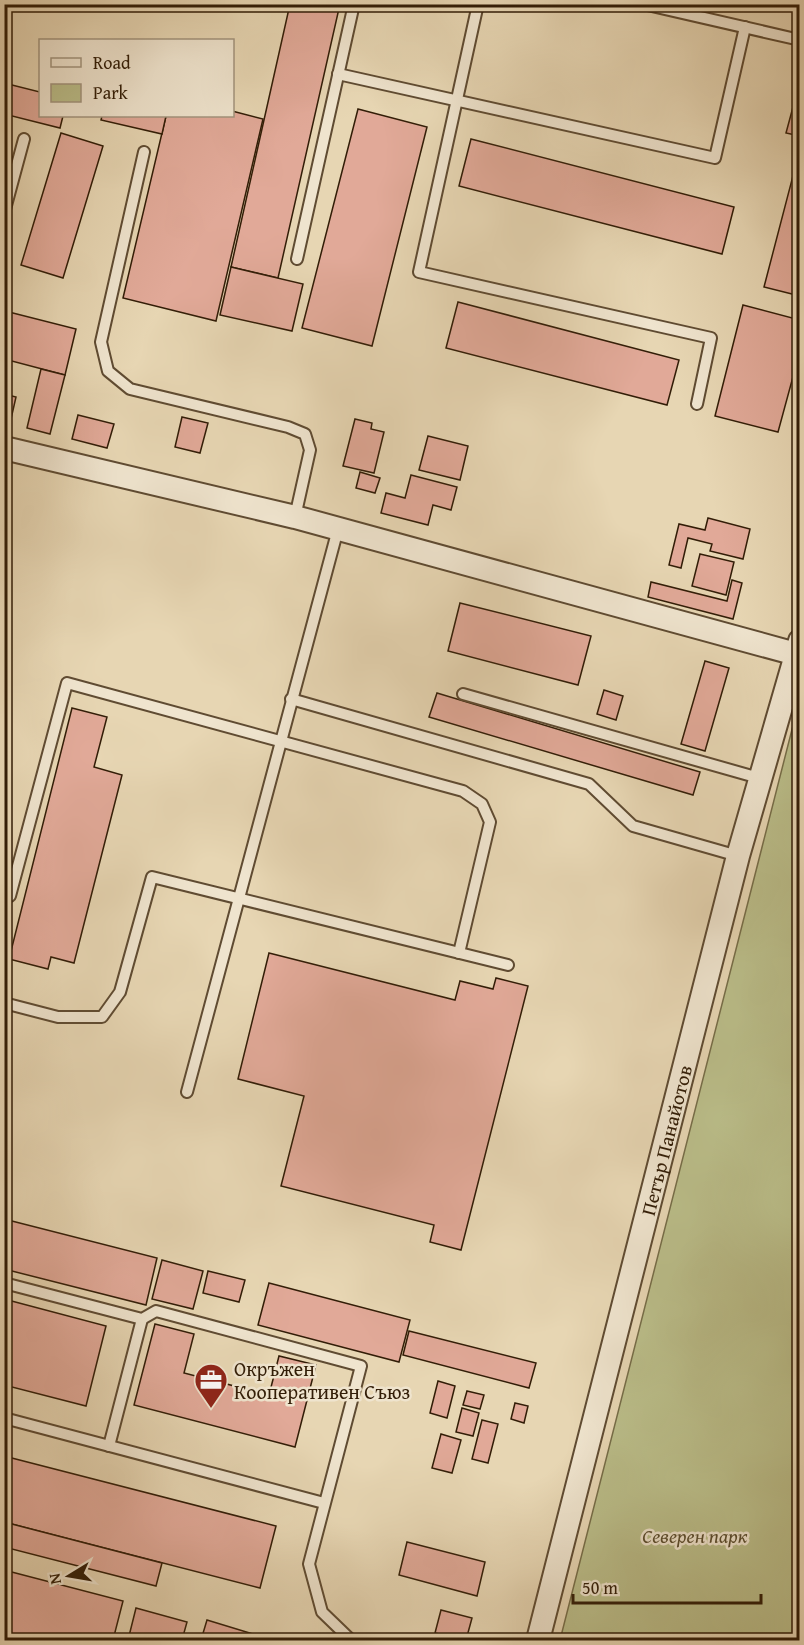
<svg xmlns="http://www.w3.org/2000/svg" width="804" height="1645" font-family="'Gentium Book Plus',serif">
  <rect width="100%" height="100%" fill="#e7d6b3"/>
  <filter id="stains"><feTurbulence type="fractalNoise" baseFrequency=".00333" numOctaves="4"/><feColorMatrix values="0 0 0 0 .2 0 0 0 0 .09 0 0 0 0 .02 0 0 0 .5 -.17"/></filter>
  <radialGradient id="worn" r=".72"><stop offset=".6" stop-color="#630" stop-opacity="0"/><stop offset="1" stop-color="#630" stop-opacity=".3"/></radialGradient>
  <polygon fill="#babd89" stroke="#766d48" stroke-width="1.5" points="799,702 799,1640 560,1640"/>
  <g fill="#e1a998" stroke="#321d07" stroke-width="1.5">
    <polygon points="290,4 340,4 278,278 231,267"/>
    <polygon points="4,83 40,92 40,116 63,116 60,128 4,114"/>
    <polygon points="793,107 800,109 800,136 786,133"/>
    <polygon points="358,109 427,127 372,346 302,328"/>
    <polygon points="232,111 263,119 216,321 123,298 166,116 232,116"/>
    <polygon points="102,116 166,116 162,134 101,120"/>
    <polygon points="61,133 103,146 63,278 21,265"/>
    <polygon points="471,139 734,207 722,254 459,186"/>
    <polygon points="795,168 800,169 800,296 764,287"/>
    <polygon points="231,267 303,284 292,331 220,315"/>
    <polygon points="458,302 679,360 667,405 446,348"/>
    <polygon points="743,305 800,320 800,351 778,432 715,416"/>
    <polygon points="5,311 76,329 65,375 4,359"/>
    <polygon points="41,369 65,375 50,434 27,428"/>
    <polygon points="4,394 16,397 11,419 4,418"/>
    <polygon points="78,415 114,424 107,448 72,439"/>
    <polygon points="182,417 208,423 200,453 175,447"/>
    <polygon points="355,419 372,423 371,429 384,432 374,473 343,466"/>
    <polygon points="428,436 468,446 460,480 419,470"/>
    <polygon points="360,472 380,478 375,493 356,488"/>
    <polygon points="411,475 457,487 451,510 433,505 428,525 381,513 386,493 405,498"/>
    <polygon points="708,518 750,529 743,559 710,551 712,544 688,538 681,568 669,565 679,524 705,530"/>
    <polygon points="700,554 734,562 726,595 692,586"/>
    <polygon points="732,580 742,583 733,619 648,597 651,582 727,601"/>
    <polygon points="460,603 591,636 578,685 448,651"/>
    <polygon points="705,661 729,668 705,751 681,744"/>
    <polygon points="604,690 623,696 616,720 597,714"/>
    <polygon points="437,693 700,772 693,795 429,717"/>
    <polygon points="72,708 107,717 94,767 122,775 74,963 51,957 48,969 9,959"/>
    <polygon points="269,953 455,1000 460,981 493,989 496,978 528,986 461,1250 430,1242 434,1225 281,1186 304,1096 238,1079"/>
    <polygon points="4,1219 157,1258 146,1305 4,1269"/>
    <polygon points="162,1260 203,1271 193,1309 152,1299"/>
    <polygon points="208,1271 245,1280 239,1302 203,1293"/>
    <polygon points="269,1283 410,1320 399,1362 258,1325"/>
    <polygon points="4,1299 106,1326 86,1406 4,1385"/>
    <polygon points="155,1324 194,1334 184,1373 269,1395 279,1356 316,1365 295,1447 134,1405"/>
    <polygon points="409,1331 536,1363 529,1388 403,1355"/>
    <polygon points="438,1381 455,1386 447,1418 430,1413"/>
    <polygon points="467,1391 484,1395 480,1409 463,1405"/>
    <polygon points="515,1403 528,1406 524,1423 511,1419"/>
    <polygon points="462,1408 479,1413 473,1436 456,1432"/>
    <polygon points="482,1420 498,1424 488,1463 472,1459"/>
    <polygon points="441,1434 461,1440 452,1473 432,1468"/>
    <polygon points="4,1456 276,1526 260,1588 4,1522"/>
    <polygon points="4,1522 162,1563 156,1586 4,1547"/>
    <polygon points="407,1542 485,1562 477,1596 399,1575"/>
    <polygon points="4,1570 123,1601 113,1640 4,1640"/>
    <polygon points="136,1608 187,1622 182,1640 128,1640"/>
    <polygon points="441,1610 472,1618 466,1640 435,1633"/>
    <polygon points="207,1620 253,1634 251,1640 201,1640"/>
  </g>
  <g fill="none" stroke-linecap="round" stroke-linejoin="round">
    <defs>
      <g id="service">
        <polyline points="478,4 419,272 711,338 697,404"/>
        <polyline points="643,4 800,40"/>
        <polyline points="338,74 715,158 745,27"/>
        <polyline points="144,152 101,342 108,371 130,389 288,427 305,434 310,450 295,517"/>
        <polyline points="4,213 24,139"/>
        <polyline points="297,259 354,4"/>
        <polyline points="463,694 759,778"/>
        <polyline points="291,699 589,784 633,826 738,856"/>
        <polyline points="10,896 67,683 463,791 482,804 490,822 459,953"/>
        <polyline points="4,1003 58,1017 102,1017 120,992 152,877 508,965"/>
        <polyline points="187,1092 338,529"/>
        <polyline points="4,1283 142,1319 156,1311 361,1366 309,1564 322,1612 351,1640"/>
        <polyline points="4,1418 324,1503"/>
        <polyline points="109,1446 142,1319"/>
      </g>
      <g id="minor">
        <polyline points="4,448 295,517 796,654"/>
        <path id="s1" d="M538 1640 738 856 800 641"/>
      </g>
    </defs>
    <use href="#service" stroke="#5f4b32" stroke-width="14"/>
    <use href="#minor" stroke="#5f4b32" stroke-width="26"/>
    <polyline stroke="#321d07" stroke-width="4" stroke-dasharray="1.5 3" stroke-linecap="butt" points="792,1640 800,1615"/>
    <use href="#service" stroke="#efe4ce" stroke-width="10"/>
    <use href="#minor" stroke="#efe4ce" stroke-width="22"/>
  </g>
  <defs>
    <symbol id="office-pin" viewBox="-11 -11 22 30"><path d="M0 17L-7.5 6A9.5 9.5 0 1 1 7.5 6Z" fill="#8f2418" stroke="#efe4ce"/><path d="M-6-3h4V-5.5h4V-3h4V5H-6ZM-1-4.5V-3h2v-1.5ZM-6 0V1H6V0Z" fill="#fff"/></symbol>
  </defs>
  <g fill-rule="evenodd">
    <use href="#office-pin" x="192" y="1361" width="38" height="52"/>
  </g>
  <g text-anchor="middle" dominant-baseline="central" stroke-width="5" stroke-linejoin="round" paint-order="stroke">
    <g font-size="20" fill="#321d07" stroke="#efe4ce">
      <text stroke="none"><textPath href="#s1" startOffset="516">Петър Панайотов</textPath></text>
    </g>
    <g font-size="20" fill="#321d07" stroke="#efe4ce" text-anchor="start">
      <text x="234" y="1368">Окръжен<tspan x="234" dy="23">Кооперативен Съюз</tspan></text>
    </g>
    <g font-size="20" font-style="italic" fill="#5b4d2e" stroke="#efe4ce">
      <text x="695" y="1535">Северен парк</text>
    </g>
  </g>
  <rect width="804" height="1645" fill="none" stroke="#e7d6b3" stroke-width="24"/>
  <rect x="6" y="6" width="792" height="1633" fill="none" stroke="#321d07" stroke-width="3"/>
  <rect x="12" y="12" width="780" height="1621" fill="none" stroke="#321d07" stroke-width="1.5"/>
  <rect x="39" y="39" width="195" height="78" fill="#efe4ce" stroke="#a3947e" stroke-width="1.5"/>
  <rect x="51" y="58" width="30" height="9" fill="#efe4ce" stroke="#a3947e" stroke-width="1.5"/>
  <text x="93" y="69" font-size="18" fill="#321d07">Road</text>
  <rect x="51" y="84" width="30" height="18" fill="#babd89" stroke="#a3947e" stroke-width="1.5"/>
  <text x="93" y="99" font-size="18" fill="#321d07">Park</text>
  <g transform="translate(69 1576) rotate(259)" stroke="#efe4ce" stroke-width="4.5" paint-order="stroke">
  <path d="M0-4.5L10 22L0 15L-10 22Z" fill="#321d07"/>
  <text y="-9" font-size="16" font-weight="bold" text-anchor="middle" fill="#321d07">N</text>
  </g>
  <path d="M573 1594v9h188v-9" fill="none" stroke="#321d07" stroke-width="3"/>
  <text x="582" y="1594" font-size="18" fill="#321d07" stroke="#efe4ce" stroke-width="4.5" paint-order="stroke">50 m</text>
  <rect width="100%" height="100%" filter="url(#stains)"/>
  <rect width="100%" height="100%" fill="url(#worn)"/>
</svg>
